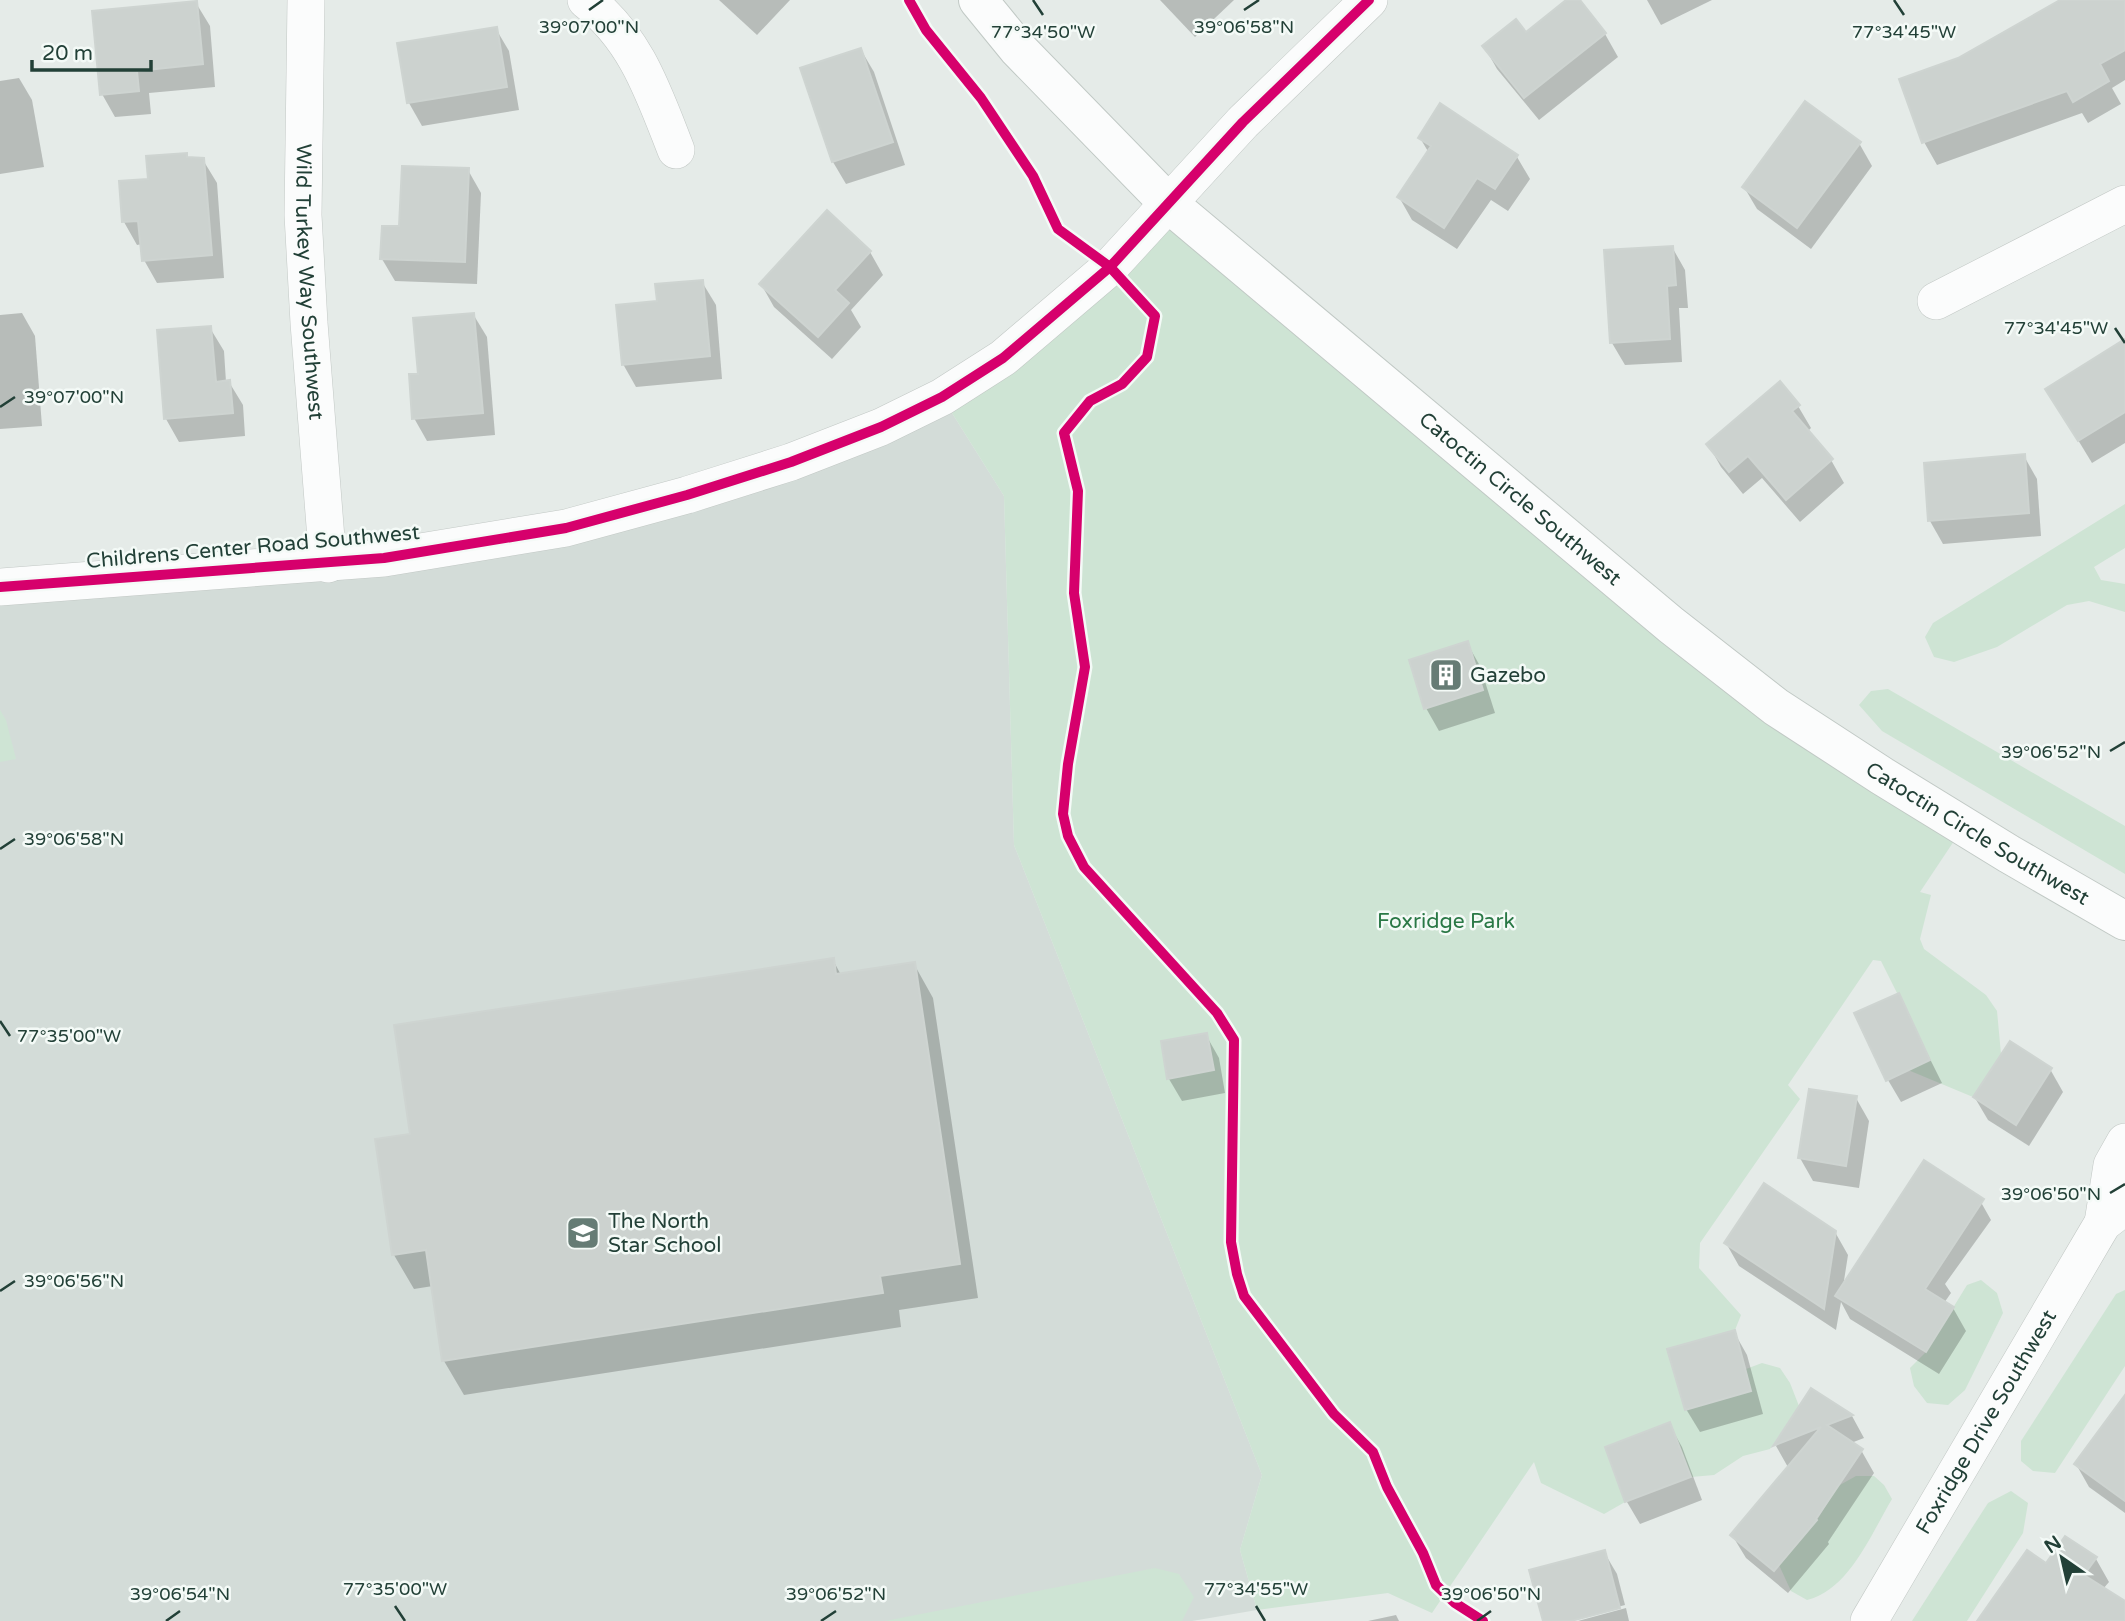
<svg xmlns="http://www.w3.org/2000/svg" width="2125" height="1621" font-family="'Varela Round',sans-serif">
  <rect width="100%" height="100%" fill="#e5ebe8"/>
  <polygon fill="#d3dcd8" points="942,397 1004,496 1014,845 1262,1475 1240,1550 1257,1610 1192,1621 0,1621 0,589 566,528"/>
  <g fill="#cee4d4">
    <polygon points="1169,204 1423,419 1964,826 1920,892 1931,895 1920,939 1924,949 1986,995 1997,1011 2001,1054 1973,1097 1908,1070 1930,1059 1881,961 1873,960 1788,1085 1800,1099 1700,1243 1699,1268 1741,1315 1735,1330 1668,1349 1685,1409 1751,1391 1746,1369 1762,1363 1780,1368 1790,1383 1799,1406 1770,1449 1743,1456 1714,1475 1691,1477 1670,1422 1605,1447 1625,1502 1604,1514 1541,1483 1534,1462 1432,1613 1388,1593 1257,1610 1240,1550 1262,1475 1014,845 1004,496 942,397"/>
    <polygon points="2125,504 2125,548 2094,567 2101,580 2125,584 2125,612 2089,601 2067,605 1997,647 1954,662 1934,657 1925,637 1933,623"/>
    <polygon points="1888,689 2125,826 2125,874 1882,731 1859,705 1871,691"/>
    <polygon points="0,710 6,720 16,759 0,762"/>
    <polygon points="1981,1280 1997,1293 2003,1313 1965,1390 1948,1405 1927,1403 1914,1386 1910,1368 1926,1352 1967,1285"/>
    <polygon points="2125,1290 2125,1366 2055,1473 2033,1471 2021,1461 2021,1441 2116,1294"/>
    <path d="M1856 1476H1874L1884 1485 1892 1499C1871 1534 1849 1590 1807 1600L1791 1591 1779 1565 1817 1520 1838 1486Z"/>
    <polygon points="2011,1491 2028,1503 2023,1533 1967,1621 1912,1621 1988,1503"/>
    <polygon points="1155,1568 1179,1574 1194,1597 1182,1621 885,1621"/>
  </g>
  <g fill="#0003">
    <polygon points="719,0 790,0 757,35"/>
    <polygon points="1160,0 1234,0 1195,37"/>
    <polygon points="1569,0 1577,0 1605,34 1618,57 1539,120 1497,69 1484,46 1526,35"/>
    <polygon points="1647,0 1712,0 1661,25"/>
    <polygon points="2063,0 2125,0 2125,80 2112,88 2121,104 2088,123 2082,113 1937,165 1924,142 1959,60"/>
    <polygon points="196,3 210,26 215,87 149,93 151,114 115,117 102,94"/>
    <polygon points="496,29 509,51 519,110 422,126 409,103 399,45"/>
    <polygon points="861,50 874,72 905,165 846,184 833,162"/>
    <polygon points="19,78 32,100 44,167 0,174 0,81"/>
    <polygon points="1420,138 1517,157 1530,179 1508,211 1491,200 1457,249 1412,220 1399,197 1429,153"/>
    <polygon points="1859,143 1872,166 1811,249 1757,209 1744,187"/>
    <polygon points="186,155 188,159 203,160 217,183 224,278 157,283 144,260 142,244 137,245 124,222 150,180"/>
    <polygon points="468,170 481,193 477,284 395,281 382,259 401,228"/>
    <polygon points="1672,247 1685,270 1688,308 1679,308 1682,362 1625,365 1612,343"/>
    <polygon points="870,252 883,275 851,310 861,327 832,359 774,307 761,284"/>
    <polygon points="702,282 716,305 722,379 636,387 623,364 659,303"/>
    <polygon points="22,313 35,336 42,426 0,429 0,315"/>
    <polygon points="473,314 487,337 495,435 427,441 414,418 420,375"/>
    <polygon points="210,328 224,351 226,382 229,382 243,405 245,436 179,442 166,419"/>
    <polygon points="2125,341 2125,443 2092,463 2061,412"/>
    <polygon points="1798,406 1811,428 1807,432 1831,460 1844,483 1800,522 1762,478 1743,494 1721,467 1708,444"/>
    <polygon points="2024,456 2037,479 2041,536 1943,544 1930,521"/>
    <polygon points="1467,643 1480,666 1495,713 1439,731 1426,708"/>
    <polygon points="833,960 841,975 914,964 933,998 978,1298 899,1310 901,1327 464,1395 444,1361 433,1286 414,1289 394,1255 412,1135"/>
    <polygon points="1898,995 1942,1083 1901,1102 1888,1080"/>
    <polygon points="1206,1035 1219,1058 1225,1093 1182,1101 1169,1079"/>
    <polygon points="2050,1069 2063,1092 2029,1146 1988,1120 1975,1098"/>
    <polygon points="1856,1098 1869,1121 1859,1188 1813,1181 1800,1158"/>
    <polygon points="1978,1197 1991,1220 1945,1284 1951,1293 1944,1303 1953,1308 1966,1331 1939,1374 1850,1319 1841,1302 1836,1330 1739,1266 1726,1243 1835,1232 1848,1255 1843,1287"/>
    <polygon points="1734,1332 1747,1355 1763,1414 1700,1432 1686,1409"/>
    <polygon points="1812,1390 1852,1416 1864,1438 1851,1443 1861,1450 1874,1473 1828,1542 1829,1544 1788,1593 1746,1558 1732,1535 1789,1469 1776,1446"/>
    <polygon points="2125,1407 2125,1513 2089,1487 2076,1464"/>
    <polygon points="1669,1424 1682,1447 1702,1500 1640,1524 1627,1502 1607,1448"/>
    <polygon points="1604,1552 1617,1574 1625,1605 1564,1621 1545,1621"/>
    <polygon points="2096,1559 2109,1582 2103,1589 2125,1603 2125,1621 1979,1621 2046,1565"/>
    <polygon points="1626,1608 1629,1621 1578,1621"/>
    <polygon points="1396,1615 1399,1621 1368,1621"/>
  </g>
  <g fill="#ccd2cf" stroke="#ced4d1" stroke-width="2">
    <polygon points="1566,0 1580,0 1606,33 1524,98 1482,46 1516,19 1526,32"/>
    <polygon points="2060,0 2125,0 2125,50 2100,64 2109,81 2073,102 2067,91 1922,143 1899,79 1958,58"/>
    <polygon points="197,1 203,64 137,71 139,91 100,95 92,11"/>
    <polygon points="497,27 507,87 407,103 397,43"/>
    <polygon points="861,48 893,142 832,162 800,68"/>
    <polygon points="1805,101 1861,142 1797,228 1742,187"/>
    <polygon points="1440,103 1518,155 1495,189 1477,178 1444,228 1397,197 1431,146 1418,138"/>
    <polygon points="187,153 187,157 204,158 212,255 142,261 138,221 122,222 119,181 148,179 146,156"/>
    <polygon points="402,166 469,168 465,262 380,259 382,226 399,226"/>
    <polygon points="827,210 871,251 835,290 849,303 818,337 759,284"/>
    <polygon points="1673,246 1676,285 1667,286 1670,339 1610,343 1604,250"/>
    <polygon points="703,280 710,356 622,365 616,305 657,301 655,284"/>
    <polygon points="474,313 483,413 412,419 409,374 418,374 413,318"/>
    <polygon points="211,326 216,382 230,380 233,413 164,419 157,330"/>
    <polygon points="2125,339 2125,412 2078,441 2045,389"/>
    <polygon points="1780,381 1800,405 1792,411 1833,459 1786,500 1748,456 1729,472 1706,444"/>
    <polygon points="2025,454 2029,513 1928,521 1924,463"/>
    <polygon points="1468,641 1483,690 1424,709 1409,660"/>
    <polygon points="834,958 836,974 915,962 960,1264 880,1276 883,1293 442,1361 426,1250 392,1255 375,1139 410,1134 394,1025"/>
    <polygon points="1899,993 1930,1060 1886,1081 1854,1013"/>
    <polygon points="1207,1033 1214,1070 1167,1079 1161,1041"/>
    <polygon points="2010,1041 2052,1068 2016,1125 1973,1097"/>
    <polygon points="1809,1089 1857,1096 1846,1166 1798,1158"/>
    <polygon points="1924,1160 1984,1199 1925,1289 1954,1307 1926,1352 1835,1296"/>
    <polygon points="1764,1183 1836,1231 1824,1309 1724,1243"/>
    <polygon points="1735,1330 1751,1391 1685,1410 1667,1349"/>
    <polygon points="1811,1388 1853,1415 1827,1425 1863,1449 1816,1519 1817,1520 1774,1571 1730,1535 1821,1427 1773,1446"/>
    <polygon points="2125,1395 2125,1501 2074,1464"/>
    <polygon points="1670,1422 1691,1477 1625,1502 1605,1447"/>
    <polygon points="2065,1536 2097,1557 2084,1575 2125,1601 2125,1621 1977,1621 2027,1550 2046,1563"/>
    <polygon points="1605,1550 1620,1608 1571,1621 1543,1621 1529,1570"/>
  </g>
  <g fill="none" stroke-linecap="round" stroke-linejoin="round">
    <defs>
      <g id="street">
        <path id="s1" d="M306 0 303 215 309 323 328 564"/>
        <path d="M586 0C636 38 654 94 676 150"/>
        <polyline points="1936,301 2125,204"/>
        <polyline points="0,587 384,558 566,528 687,495 791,462 881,427 942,397 1003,358 1110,267 1243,122 1369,0"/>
        <polyline points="2103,1223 2112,1165 2125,1142"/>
        <path id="s2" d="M1869 1621 2097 1233 2103 1223 2125 1206"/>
      </g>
      <g id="secondary">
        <path id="s3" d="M978 0 1018 49 1169 204 1671 625 1776 707 1882 776 2009 854 2125 921"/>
      </g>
    </defs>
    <use href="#street" stroke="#c2c8c5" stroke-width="38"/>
    <use href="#secondary" stroke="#c1c9c5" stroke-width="40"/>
    <use href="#street" stroke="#fbfcfc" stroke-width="37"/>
    <use href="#secondary" stroke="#fbfcfc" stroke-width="38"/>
    <defs>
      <g id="cycleway">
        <polyline points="909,0 926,30 981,98 1033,176 1058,229 1110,267 1155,316 1147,357 1122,384 1090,401 1064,433 1078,491 1074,593 1085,667 1068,764 1063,814 1068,836 1084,867 1217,1013 1234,1040 1231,1242 1237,1274 1244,1296 1334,1414 1373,1452 1387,1487 1423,1553 1436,1585 1455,1603 1483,1621"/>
        <polyline points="0,587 384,558 566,528 687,495 791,462 881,427 942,397 1003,358 1110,267 1243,122 1369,0"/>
      </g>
    </defs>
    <use href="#cycleway" stroke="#f4faf7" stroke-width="15"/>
    <use href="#cycleway" stroke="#d6006c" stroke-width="10"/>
  </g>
  <path fill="none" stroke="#224037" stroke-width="2.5" d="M1033 0 1043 15M1894 0 1904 15M589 10 603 0M1244 10 1259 0M2115 328 2125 343M0 407 15 397M2110 751 2125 742M0 849 15 839M0 1021 10 1036M2110 1193 2125 1184M0 1291 15 1281M395 1606 405 1621M1256 1606 1265 1621M166 1621 180 1611M821 1621 836 1611M1477 1621 1491 1611"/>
  <defs>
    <symbol id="building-square" viewBox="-11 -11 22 22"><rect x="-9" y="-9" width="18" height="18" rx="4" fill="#667c75" stroke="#f4faf7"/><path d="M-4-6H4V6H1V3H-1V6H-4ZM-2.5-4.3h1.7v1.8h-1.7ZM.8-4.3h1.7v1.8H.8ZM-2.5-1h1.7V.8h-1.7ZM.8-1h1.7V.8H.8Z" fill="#fff"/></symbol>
    <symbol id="school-square" viewBox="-11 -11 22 22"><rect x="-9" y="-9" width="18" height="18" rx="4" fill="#667c75" stroke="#f4faf7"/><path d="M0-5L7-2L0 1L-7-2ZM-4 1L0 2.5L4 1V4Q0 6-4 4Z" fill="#fff"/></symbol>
  </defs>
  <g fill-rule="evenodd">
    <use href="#building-square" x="1427" y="656" width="38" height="38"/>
    <use href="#school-square" x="564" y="1214" width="38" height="38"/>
  </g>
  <g text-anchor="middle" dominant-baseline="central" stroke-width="5" stroke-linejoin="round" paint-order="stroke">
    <g font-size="21" fill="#224037" stroke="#f4faf7">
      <text stroke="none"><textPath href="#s1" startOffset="282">Wild Turkey Way Southwest</textPath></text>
      <text stroke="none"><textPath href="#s3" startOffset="738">Catoctin Circle Southwest</textPath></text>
      <text transform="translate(253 547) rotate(-5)">Childrens Center Road Southwest</text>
      <text stroke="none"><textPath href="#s3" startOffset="1306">Catoctin Circle Southwest</textPath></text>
      <text stroke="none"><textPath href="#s2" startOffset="231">Foxridge Drive Southwest</textPath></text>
    </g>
    <g font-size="21" fill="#224037" stroke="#f4faf7" text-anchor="start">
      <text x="1470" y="675">Gazebo</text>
      <text x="608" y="1221">The North<tspan x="608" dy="24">Star School</tspan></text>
    </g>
    <g font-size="21" fill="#2a7846" stroke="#f4faf7">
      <text x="1446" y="921">Foxridge Park</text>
    </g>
  </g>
  <g font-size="18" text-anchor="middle" fill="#224037" stroke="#f4faf7" stroke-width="5" stroke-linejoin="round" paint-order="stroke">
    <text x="1244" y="33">39°06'58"N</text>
    <text x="589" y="33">39°07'00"N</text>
    <text x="1043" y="38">77°34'50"W</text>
    <text x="1904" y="38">77°34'45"W</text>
    <text x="2056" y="334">77°34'45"W</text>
    <text x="74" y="403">39°07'00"N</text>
    <text x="2051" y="758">39°06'52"N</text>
    <text x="74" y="845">39°06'58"N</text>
    <text x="69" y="1042">77°35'00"W</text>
    <text x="2051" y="1200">39°06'50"N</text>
    <text x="74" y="1287">39°06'56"N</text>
    <text x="395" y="1595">77°35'00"W</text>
    <text x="1256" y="1595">77°34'55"W</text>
    <text x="180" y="1600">39°06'54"N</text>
    <text x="836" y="1600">39°06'52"N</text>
    <text x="1491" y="1600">39°06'50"N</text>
  </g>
  <g transform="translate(2062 1558) rotate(326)" stroke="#f4faf7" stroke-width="5" paint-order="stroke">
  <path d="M0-5L12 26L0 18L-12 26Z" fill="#224037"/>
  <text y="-10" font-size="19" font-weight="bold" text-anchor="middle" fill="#224037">N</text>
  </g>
  <path d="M32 60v10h119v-10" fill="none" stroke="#224037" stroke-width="3.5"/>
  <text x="42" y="60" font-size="21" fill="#224037" stroke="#f4faf7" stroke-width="5" paint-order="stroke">20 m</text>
</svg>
